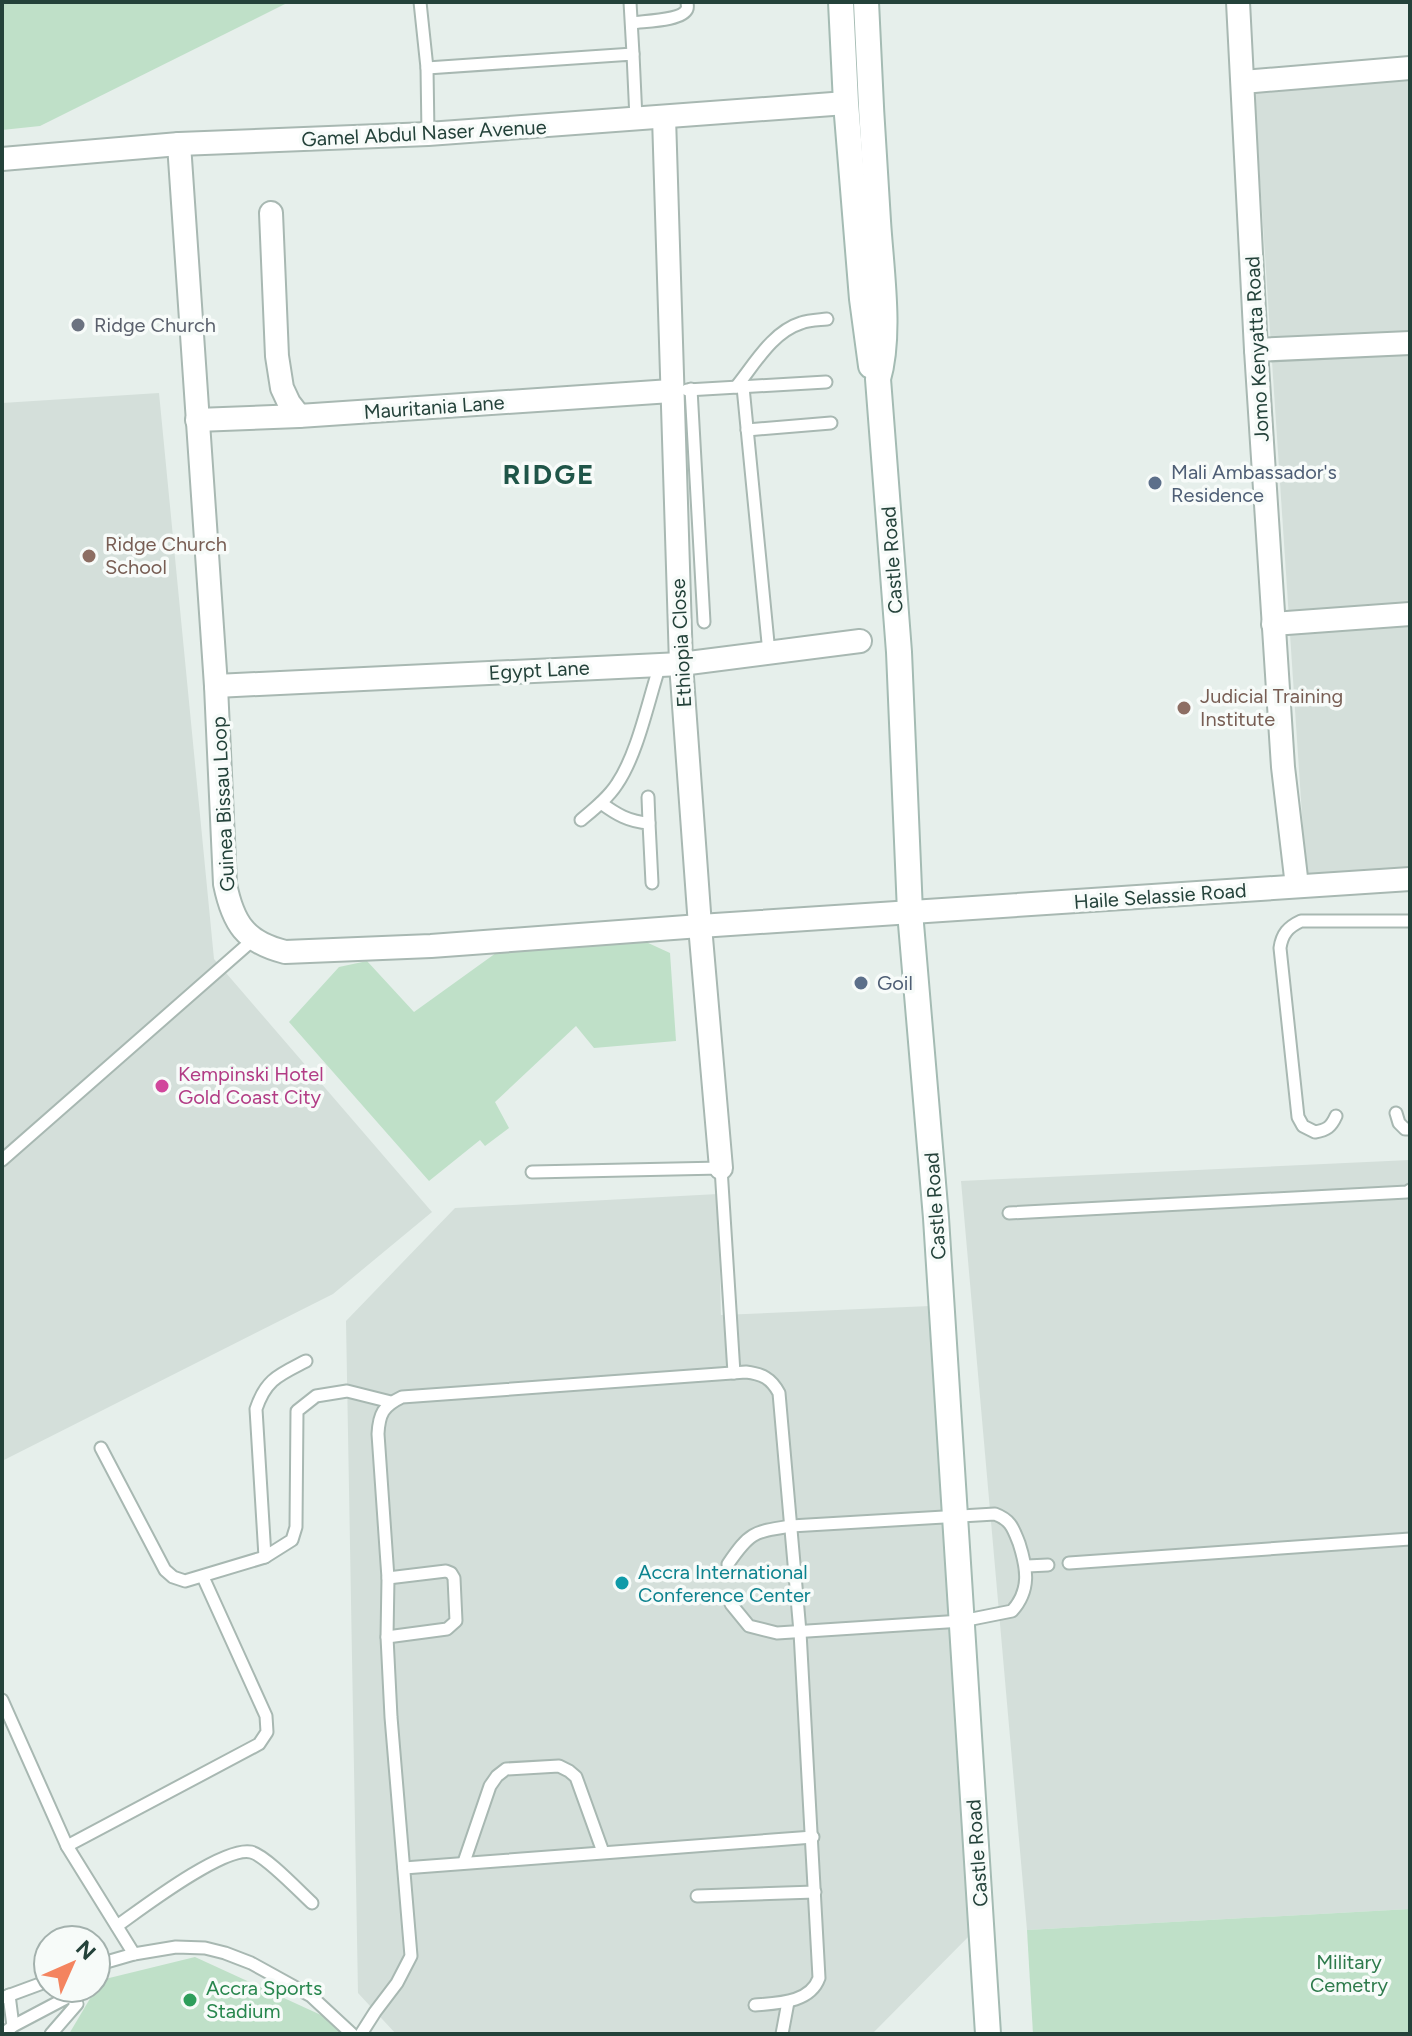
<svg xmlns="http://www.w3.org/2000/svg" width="1412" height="2036" font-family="Figtree,sans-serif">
  <rect width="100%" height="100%" fill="#e6efeb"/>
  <g fill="#d4dfda">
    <polygon points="1410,81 1410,869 1306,876 1254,89"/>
    <polygon points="159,393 214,959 432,1212 333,1294 2,1461 2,403"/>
    <polygon points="1410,1160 1410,1909 1027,1930 961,1181"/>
    <polygon points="718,1194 721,1315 930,1306 978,1927 872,2034 396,2034 358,1993 346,1321 455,1208"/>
  </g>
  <g fill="#bfe0c8">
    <polygon points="2,2 289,2 40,126 2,130"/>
    <polygon points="646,942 670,953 676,1041 594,1048 576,1026 495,1102 509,1128 485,1146 480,1140 429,1181 289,1022 339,967 367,961 414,1012 496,953"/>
    <polygon points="1410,1909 1410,2034 1033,2034 1027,1930"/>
    <polygon points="195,1957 334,2021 346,2034 69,2034 101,1980"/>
  </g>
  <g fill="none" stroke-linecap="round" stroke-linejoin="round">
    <defs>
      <g id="service">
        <polyline points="420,2 427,68 428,134"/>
        <polyline points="630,2 633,54"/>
        <path d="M632 23C643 21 682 21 687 9 688 7 687 4 687 2"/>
        <polyline points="427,68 633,54 636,119"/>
        <path d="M736 387C754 365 772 332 801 323 809 320 818 320 827 319"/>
        <polyline points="743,387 769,653"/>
        <polyline points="691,389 704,622"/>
        <polyline points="687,390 826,382"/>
        <polyline points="747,430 831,423"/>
        <polyline points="648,797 649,823"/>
        <path d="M601 803C616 814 629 822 649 823L652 883"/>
        <path d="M581 820C594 809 608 798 617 784 638 753 648 701 660 665"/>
        <polyline points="1396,1113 1399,1123 1405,1129 1410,1129"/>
        <path d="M1336 1116C1331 1127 1327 1130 1315 1132L1303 1126 1298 1117 1280 948C1282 934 1288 927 1301 921H1410"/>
        <polyline points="2,1160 254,939"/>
        <polyline points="532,1172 721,1168 734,1373"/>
        <polyline points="1009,1213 1407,1192 1410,1190"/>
        <polyline points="101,1448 165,1570 173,1577 185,1581 265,1557 292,1540 296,1527 297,1411 316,1396 347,1391 391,1402"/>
        <path d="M265 1557 256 1409C266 1379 279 1375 306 1361"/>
        <polyline points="1069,1563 1410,1539"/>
        <path d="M728 1564C750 1532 753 1532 791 1526L995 1514C1011 1520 1013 1528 1019 1543 1027 1568 1031 1590 1012 1611L962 1621 777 1633 749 1626 731 1604"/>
        <polyline points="1027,1566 1048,1565"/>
        <polyline points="387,1637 447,1629 456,1621 454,1578 451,1573 446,1571 388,1578"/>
        <polyline points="2,1700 67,1846 134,1954"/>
        <polyline points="67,1846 259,1744 267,1732 266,1716 203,1577"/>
        <polyline points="464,1862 490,1786 497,1776 506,1769 559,1766 569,1771 576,1777 603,1852"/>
        <polyline points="404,1868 813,1837"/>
        <polyline points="697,1896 815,1892"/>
        <path d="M117 1926C141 1909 223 1846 251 1852 265 1855 299 1891 312 1903"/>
        <polyline points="96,1965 134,1954 176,1947 205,1948 225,1953 251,1963 311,1996 352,2034"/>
        <polyline points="9,1995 13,2026"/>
        <polyline points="2,1998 48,1981"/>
        <polyline points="3,2034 13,2026 68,1997 72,1998 77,2004 51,2034"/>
        <path d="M361 2034 375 2012 397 1983 411 1956 391 1717 387 1637 388 1578 378 1434C379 1414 383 1406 402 1397L746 1372C762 1374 771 1378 779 1393L800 1632 819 1978C810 2003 778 2003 755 2005"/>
        <polyline points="782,2034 788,2002"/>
      </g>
      <g id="minor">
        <polyline points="1238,2 1256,350 1283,767 1297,886"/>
        <polyline points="1243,82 1410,68"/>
        <polyline points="664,117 681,664 700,926 721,1168"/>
        <path d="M179 144 216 686 225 884C233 923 245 942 285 952L431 946 700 926 1410 879"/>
        <polyline points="2,159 179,144 428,134 846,103"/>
        <polyline points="271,213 277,356 282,388 289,403 299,416"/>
        <polyline points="1256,350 1410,343"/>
        <polyline points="197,420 299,416 671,391"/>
        <polyline points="1273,624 1410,614"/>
        <polyline points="216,686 681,664 860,641"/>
      </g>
      <g id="secondary">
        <polyline points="841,2 846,103 862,299 871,366"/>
        <path d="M866 2C869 75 873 148 878 221 881 269 891 334 878 379L899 652 910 912 936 1218 988 2034"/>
      </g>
    </defs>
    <use href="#service" stroke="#a8b8b2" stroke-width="15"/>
    <use href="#minor" stroke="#a8b8b2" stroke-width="26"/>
    <use href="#secondary" stroke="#a4bbb3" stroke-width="28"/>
    <use href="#service" stroke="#fff" stroke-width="11"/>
    <use href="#minor" stroke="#fff" stroke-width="22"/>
    <use href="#secondary" stroke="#fff" stroke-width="24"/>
  </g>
  <circle fill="#6b7280" stroke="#f7fbf9" stroke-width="3" cx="78" cy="325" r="8"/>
  <g fill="#5c6f8a" stroke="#f7fbf9" stroke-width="3">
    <circle cx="1155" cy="483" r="8"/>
    <circle cx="861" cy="983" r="8"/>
  </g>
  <g fill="#8d6e63" stroke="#f7fbf9" stroke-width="3">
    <circle cx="89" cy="556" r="8"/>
    <circle cx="1184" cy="708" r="8"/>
  </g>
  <circle fill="#d1479c" stroke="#f7fbf9" stroke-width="3" cx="162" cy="1086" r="8"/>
  <circle fill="#0f9aa8" stroke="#f7fbf9" stroke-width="3" cx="622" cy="1583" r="8"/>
  <circle fill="#2e9e5b" stroke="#f7fbf9" stroke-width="3" cx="190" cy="2000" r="8"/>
  <g text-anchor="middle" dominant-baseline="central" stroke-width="7" stroke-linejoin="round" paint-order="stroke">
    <g font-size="20" fill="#24423a" stroke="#f7fbf9">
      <text transform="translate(424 133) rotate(-3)">Gamel Abdul Naser Avenue</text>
      <text transform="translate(1257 349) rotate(-93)">Jomo Kenyatta Road</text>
      <text transform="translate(434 407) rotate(-4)">Mauritania Lane</text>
      <text transform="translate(892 560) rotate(-94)">Castle Road</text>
      <text transform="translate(681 643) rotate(-93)">Ethiopia Close</text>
      <text transform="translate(539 670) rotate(-3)">Egypt Lane</text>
      <text transform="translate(223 804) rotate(-93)">Guinea Bissau Loop</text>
      <text transform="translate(1160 896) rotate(-4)">Haile Selassie Road</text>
      <text transform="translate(935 1206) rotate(-94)">Castle Road</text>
      <text transform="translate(977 1853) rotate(-94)">Castle Road</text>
    </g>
    <g font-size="20" fill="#5b616d" stroke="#f7fbf9" text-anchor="start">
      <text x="94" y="325">Ridge Church</text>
    </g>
    <g font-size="20" fill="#4e5e75" stroke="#f7fbf9" text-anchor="start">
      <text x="1171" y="472">Mali Ambassador's<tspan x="1171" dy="23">Residence</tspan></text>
      <text x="877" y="983">Goil</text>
    </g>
    <g font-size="20" fill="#785e54" stroke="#f7fbf9" text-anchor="start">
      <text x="105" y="544">Ridge Church<tspan x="105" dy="23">School</tspan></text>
      <text x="1200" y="696">Judicial Training<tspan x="1200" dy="23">Institute</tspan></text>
    </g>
    <g font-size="20" fill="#b23c85" stroke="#f7fbf9" text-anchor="start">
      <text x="178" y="1074">Kempinski Hotel<tspan x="178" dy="23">Gold Coast City</tspan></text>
    </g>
    <g font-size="20" fill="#0d838f" stroke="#f7fbf9" text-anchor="start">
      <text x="638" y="1572">Accra International<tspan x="638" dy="23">Conference Center</tspan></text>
    </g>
    <g font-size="20" fill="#2d7a4b" stroke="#f7fbf9">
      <text x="1349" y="1962">Military<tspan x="1349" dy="23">Cemetry</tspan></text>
    </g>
    <g font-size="20" fill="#27864d" stroke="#f7fbf9" text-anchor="start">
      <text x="206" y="1988">Accra Sports<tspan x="206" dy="23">Stadium</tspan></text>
    </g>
    <g font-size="28" font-weight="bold" letter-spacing="2" fill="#1f5548" stroke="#f7fbf9">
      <text x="549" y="474">RIDGE</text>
    </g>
  </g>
  <rect width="1412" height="2036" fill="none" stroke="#24423a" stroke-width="8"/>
  <g transform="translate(72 1964) rotate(45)"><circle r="38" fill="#f7fbf9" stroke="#a3b1ad" stroke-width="2"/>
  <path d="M0-6L14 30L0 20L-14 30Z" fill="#f4845f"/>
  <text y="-12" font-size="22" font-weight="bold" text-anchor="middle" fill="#24423a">N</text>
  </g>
</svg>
